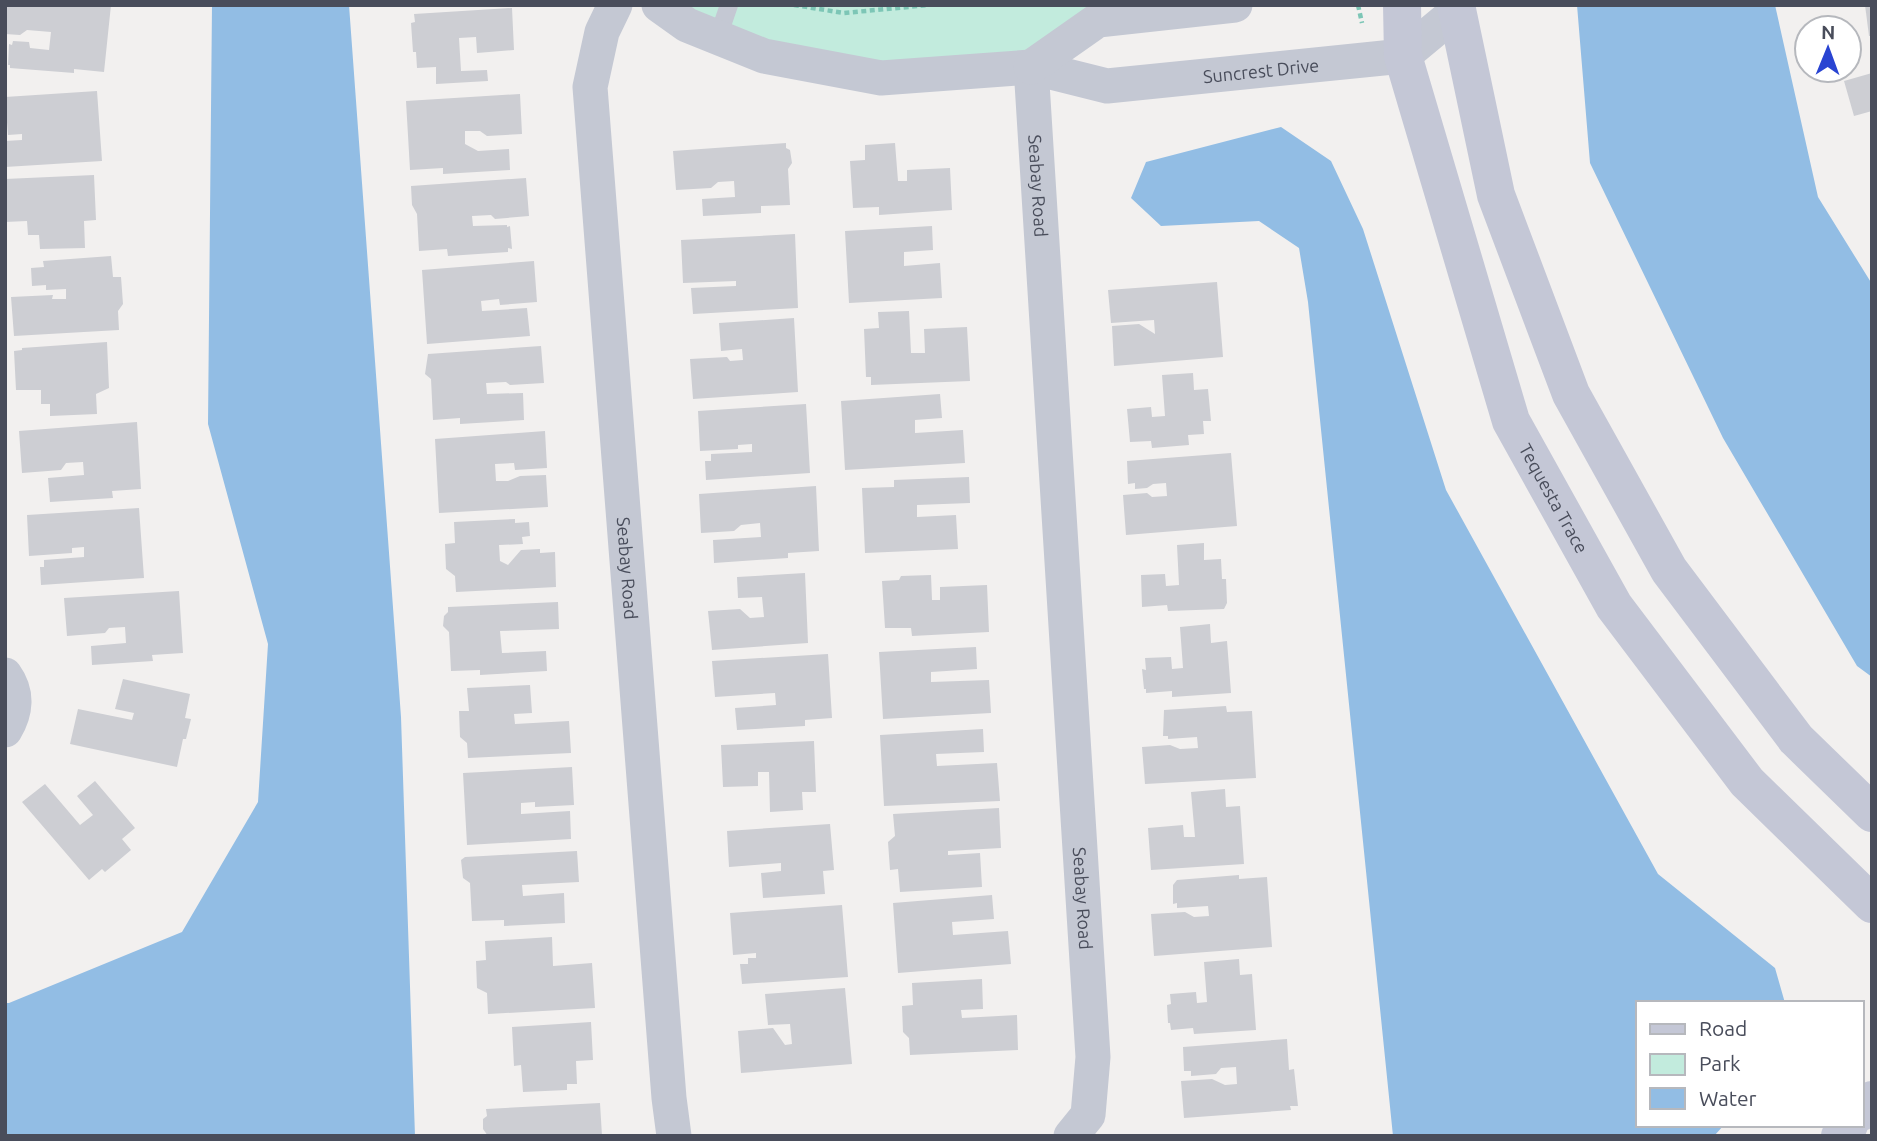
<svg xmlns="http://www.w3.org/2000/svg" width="1877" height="1141" font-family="Ubuntu,sans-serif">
  <rect width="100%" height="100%" fill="#f2f0ef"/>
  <polygon fill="#c2ebdd" points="659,5 1235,5 1098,20 1031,67 881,78"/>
  <g fill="#92bde4">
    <polygon points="212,5 349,5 401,717 415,1136 5,1136 5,1003 9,1003 182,932 258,802 268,644 208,424"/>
    <polygon points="1577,5 1775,5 1818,197 1872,284 1872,677 1857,666 1723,438 1590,163"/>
    <polygon points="1281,127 1331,161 1363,229 1446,490 1658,874 1775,968 1785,1003 1637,1003 1637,1125 1724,1125 1714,1136 1393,1136 1308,302 1299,248 1259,221 1161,226 1131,198 1146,162"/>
  </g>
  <g fill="#cdced3">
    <polygon points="5,5 111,5 104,72 74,69 74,73 10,68 10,65 8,65 9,44 12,45 13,41 29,42 30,48 49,50 51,32 27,30 20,35 5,34"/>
    <polygon points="1865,5 1872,5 1872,36 1869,36"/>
    <polygon points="512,8 514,50 477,53 476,37 459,38 461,71 487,70 488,81 436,84 436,67 417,68 416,52 413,52 411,23 415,22 414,14"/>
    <polygon points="1872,73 1872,111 1854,116 1844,81"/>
    <polygon points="97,91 102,161 5,167 5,141 22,140 22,134 8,135 5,97"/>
    <polygon points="520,94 522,134 487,136 480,131 465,131 465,144 478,151 509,149 510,170 443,174 443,168 410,170 406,101"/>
    <polygon points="786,143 786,148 790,150 792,163 788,169 790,205 761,206 761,213 703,216 702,199 735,197 734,181 718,182 711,188 676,190 673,151"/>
    <polygon points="895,143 898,181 907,181 907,170 950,168 952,210 879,215 879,207 853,208 850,161 865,160 865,145"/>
    <polygon points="94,175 96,220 84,221 85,248 40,249 39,235 28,235 27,221 5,222 5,179"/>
    <polygon points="526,178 529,216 495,219 491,215 472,216 473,226 507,225 507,227 510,226 512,249 508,248 508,252 448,256 447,249 419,251 417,214 412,205 411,186"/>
    <polygon points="932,226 933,250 904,252 904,266 940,263 942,298 849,303 845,231"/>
    <polygon points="795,234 798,308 693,314 691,288 736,286 736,281 683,283 681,240"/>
    <polygon points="111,256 113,277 121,277 123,304 118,311 119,330 14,336 11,297 53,295 52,299 66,299 66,289 46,290 46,285 32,286 31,268 44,267 43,261"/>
    <polygon points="534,261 537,302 500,305 499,299 481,301 482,311 527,308 530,336 427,344 422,270"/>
    <polygon points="1217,282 1223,357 1114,366 1112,326 1139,324 1155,334 1154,320 1111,323 1108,290"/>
    <polygon points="909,311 911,353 925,353 924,329 967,327 970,381 871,385 871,377 866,377 864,329 879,328 878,312"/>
    <polygon points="794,318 798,392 693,399 690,359 727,357 730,361 743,360 742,349 721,351 719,323"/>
    <polygon points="107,342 109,388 96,394 97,414 50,416 50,404 41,404 41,390 16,390 14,351 22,350 22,348"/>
    <polygon points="541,346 544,383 510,385 506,382 486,383 487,394 523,393 524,420 460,424 460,418 433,420 431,379 425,374 428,354"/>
    <polygon points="1193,373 1194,390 1208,389 1211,421 1203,421 1204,434 1188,435 1189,445 1152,448 1151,441 1130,442 1127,409 1151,407 1152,417 1165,416 1162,375"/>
    <polygon points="940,394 942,418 915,420 915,433 963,430 965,463 845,470 841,401"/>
    <polygon points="806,404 810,473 706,480 705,461 711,461 711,454 752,452 752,444 738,445 738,449 700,451 698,411"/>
    <polygon points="137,422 141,489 112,491 113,498 50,502 48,478 84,475 83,462 66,463 61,470 22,473 19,431"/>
    <polygon points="545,431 547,468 515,470 514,463 495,464 496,481 508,481 520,476 546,475 548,507 439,513 435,439"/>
    <polygon points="1231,453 1237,526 1126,535 1123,495 1147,493 1152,497 1167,496 1166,483 1153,484 1147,488 1135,489 1135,483 1128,484 1127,461"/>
    <polygon points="969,477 970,503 917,505 917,517 956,515 958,549 865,553 862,488 894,487 894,480"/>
    <polygon points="816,486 819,551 788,553 788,558 714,563 713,540 761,537 760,523 741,525 734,531 701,533 699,494"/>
    <polygon points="139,508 144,578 41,585 40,567 44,567 44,560 84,557 84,547 72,548 72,553 29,556 27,515"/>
    <polygon points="515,519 515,523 529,522 530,536 522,537 523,544 499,545 500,561 508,565 521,550 540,549 540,553 555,552 556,587 456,592 455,576 446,569 445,544 455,543 454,522"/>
    <polygon points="1204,543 1204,560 1221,559 1222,579 1226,579 1227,603 1224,609 1168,611 1167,605 1142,607 1141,575 1165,574 1166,586 1179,585 1177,545"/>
    <polygon points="805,573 808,643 712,650 708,611 740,609 750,618 764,617 762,597 738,598 737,577"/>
    <polygon points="931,575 932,600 940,600 940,587 987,585 989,632 912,636 911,628 885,628 882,581 899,580 901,576"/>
    <polygon points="179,591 183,653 152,655 153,661 92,665 91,646 126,643 125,627 109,628 105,633 67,636 64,598"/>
    <polygon points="558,602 559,629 500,631 502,653 546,651 547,671 480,675 480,670 451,671 449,632 443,626 444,616 448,612 448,607"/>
    <polygon points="1210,624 1211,643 1227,641 1231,693 1172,697 1172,691 1146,693 1146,689 1144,689 1142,669 1146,670 1145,658 1171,657 1172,669 1183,668 1180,627"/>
    <polygon points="976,647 977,669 931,672 931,682 989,680 991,713 883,719 879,652"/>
    <polygon points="828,654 832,718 805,720 805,726 737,730 735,708 776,705 775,693 715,697 712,661"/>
    <polygon points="123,679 190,694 185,718 191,719 186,739 183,739 177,767 70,744 78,709 132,720 134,713 115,709"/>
    <polygon points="530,685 532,713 514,714 515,724 569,721 571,753 468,758 467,743 460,737 459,711 469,711 467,688"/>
    <polygon points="1226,706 1227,712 1252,711 1256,778 1145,784 1142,747 1170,745 1180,749 1198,748 1197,737 1168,739 1168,736 1163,736 1164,710"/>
    <polygon points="983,729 984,752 936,754 937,766 997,763 1000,801 884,806 880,735"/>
    <polygon points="814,741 816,792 802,792 803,810 770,812 769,772 758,772 758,786 723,787 721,745"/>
    <polygon points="572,767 574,805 535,807 535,802 521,803 521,814 570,811 571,839 467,845 463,773"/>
    <polygon points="95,781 135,828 122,839 131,850 105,872 102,869 89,880 22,802 45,784 80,825 93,815 77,796"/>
    <polygon points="1225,789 1226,807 1240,806 1244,864 1151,870 1148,828 1183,825 1184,837 1195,837 1191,792"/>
    <polygon points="999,808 1001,848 948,851 948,855 980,853 982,887 900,892 898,869 890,870 888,842 895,836 893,814"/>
    <polygon points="830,824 834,870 823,871 825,894 763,898 761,873 781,871 781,863 729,867 727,831"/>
    <polygon points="577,851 579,882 522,885 523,896 564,893 565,923 504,926 504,920 472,921 470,883 463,878 461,860 465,857"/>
    <polygon points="1239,875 1239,879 1267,877 1272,947 1154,956 1151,914 1185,912 1194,917 1209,916 1208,906 1177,908 1177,903 1173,904 1173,885 1177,880"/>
    <polygon points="992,895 994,919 952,922 953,935 1008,931 1011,964 898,973 893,903"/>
    <polygon points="842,905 848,977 742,984 740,964 748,964 748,958 756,958 756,953 733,955 730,913"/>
    <polygon points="552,937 553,966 592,963 595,1008 488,1014 487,993 477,988 476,961 486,960 485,941"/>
    <polygon points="1239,959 1240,975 1252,974 1256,1030 1194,1034 1193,1028 1171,1030 1170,1023 1168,1023 1167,1005 1171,1004 1170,994 1196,992 1197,1003 1207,1002 1204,962"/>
    <polygon points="982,979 983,1009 961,1010 962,1018 1017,1015 1018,1050 910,1055 909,1038 903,1032 902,1006 913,1005 912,983"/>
    <polygon points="845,988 852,1064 741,1073 738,1031 773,1028 785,1045 792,1044 790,1024 768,1025 765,994"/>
    <polygon points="591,1022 593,1060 576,1061 577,1084 567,1084 567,1090 523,1092 521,1065 514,1066 512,1027"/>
    <polygon points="1287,1039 1289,1070 1294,1069 1298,1106 1290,1106 1291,1110 1184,1118 1181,1081 1212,1079 1225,1085 1237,1084 1236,1067 1221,1068 1216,1074 1191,1076 1191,1071 1184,1071 1183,1047"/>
    <polygon points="600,1103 602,1136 488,1136 483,1129 483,1119 487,1116 486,1109"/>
  </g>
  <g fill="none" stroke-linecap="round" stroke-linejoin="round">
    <g stroke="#7dc6b6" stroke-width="4.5" stroke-dasharray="5 3.5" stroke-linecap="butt">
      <polyline points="794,5 844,13 929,5"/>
      <polyline points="1358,5 1362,23"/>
    </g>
    <polyline stroke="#c4c8d3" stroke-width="18" points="718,37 729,5"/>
    <g stroke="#c4c8d3" stroke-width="35">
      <path id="s1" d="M615 5 602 32 590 87 669 1098 674 1136"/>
      <path id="s2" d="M659 5 687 25 764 56 881 78 1031 67 1107 86 1403 56 1456 12"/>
      <path id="s3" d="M1031 67 1093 1057 1088 1115 1071 1136"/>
      <polyline points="1031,67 1098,20 1235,5"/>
      <path d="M5 675C18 693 16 712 5 730"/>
    </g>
    <g stroke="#c4c7d6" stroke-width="38">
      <path id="s4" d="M1402 5 1403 56 1511 421 1614 606 1747 782 1872 904"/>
      <polyline points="1456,5 1496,195 1571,394 1669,570 1796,739 1872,813"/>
      <polyline points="1861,1112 1872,1100"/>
      <polyline points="1840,1136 1849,1125"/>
    </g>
  </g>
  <g text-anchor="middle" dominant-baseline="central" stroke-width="5" stroke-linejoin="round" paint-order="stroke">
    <g font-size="18" fill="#494d5b" stroke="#fff">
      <text stroke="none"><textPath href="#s2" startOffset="620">Suncrest Drive</textPath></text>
      <text stroke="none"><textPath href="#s3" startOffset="119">Seabay Road</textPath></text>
      <text stroke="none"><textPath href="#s4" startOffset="520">Tequesta Trace</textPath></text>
      <text stroke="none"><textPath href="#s1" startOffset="569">Seabay Road</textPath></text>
      <text stroke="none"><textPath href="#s3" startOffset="833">Seabay Road</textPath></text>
    </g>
  </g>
  <rect width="1877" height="1141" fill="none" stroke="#494d5b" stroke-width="14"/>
  <rect x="1636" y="1001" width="228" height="126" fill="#ffffff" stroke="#b6b8bd" stroke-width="2"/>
  <rect x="1650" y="1024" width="35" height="10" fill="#c4c7d6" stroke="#b6b8bd" stroke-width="2"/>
  <text x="1699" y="1036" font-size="21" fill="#494d5b">Road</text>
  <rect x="1650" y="1054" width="35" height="21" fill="#c2ebdd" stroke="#b6b8bd" stroke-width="2"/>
  <text x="1699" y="1071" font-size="21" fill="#494d5b">Park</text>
  <rect x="1650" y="1088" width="35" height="21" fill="#92bde4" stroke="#b6b8bd" stroke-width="2"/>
  <text x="1699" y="1106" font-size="21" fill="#494d5b">Water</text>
  <g transform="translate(1828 49) rotate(1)"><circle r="33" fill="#ffffff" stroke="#b6b8bd" stroke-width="2"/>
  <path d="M0-5L12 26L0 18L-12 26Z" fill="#2944d2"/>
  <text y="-10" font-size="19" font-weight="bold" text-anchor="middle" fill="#494d5b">N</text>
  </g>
</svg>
